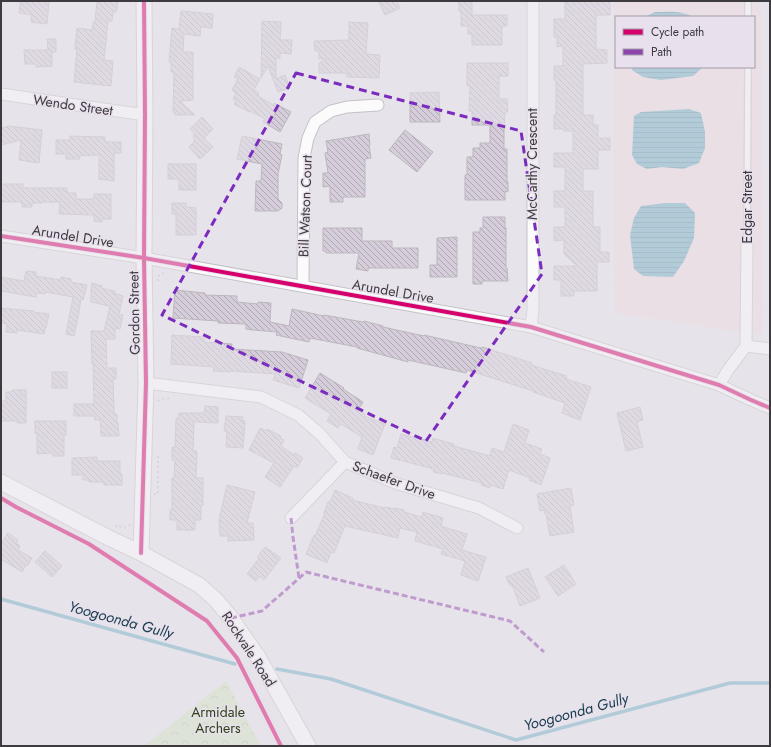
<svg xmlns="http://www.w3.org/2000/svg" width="771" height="747" font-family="Jost,sans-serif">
  <defs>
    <pattern id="forest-crowns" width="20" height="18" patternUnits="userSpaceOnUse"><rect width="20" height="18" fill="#d0e3c2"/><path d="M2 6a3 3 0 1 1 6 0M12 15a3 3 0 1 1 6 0" fill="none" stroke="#b4c4a8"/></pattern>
    <pattern id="water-rules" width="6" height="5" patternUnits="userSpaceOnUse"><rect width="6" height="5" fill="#71aec6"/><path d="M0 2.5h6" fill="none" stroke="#5e8fa2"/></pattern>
    <pattern id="building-back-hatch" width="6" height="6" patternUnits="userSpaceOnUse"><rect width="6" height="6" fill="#d6cddb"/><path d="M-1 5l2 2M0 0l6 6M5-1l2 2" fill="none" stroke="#afa8b3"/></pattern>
  </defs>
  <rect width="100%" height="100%" fill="#e7e3ea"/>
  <path fill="#eadadd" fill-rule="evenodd" d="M613 1H761L762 335 614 313ZM616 17H754V67H616Z"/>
  <polygon fill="url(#forest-crowns)" points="226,681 261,746 144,746"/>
  <g fill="url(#water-rules)">
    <path d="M655 12C668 12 681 10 693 17H644Z"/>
    <polygon points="632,67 703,67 693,76 661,80 643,77 632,70"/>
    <polygon points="689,109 701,113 705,132 705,148 699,163 683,169 662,167 647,169 637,164 632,155 634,116 641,112"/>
    <polygon points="665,203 685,203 695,213 694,238 684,261 673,277 643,276 634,269 630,235 634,218 641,206"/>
  </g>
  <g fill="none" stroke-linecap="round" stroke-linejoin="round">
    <g stroke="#71aec6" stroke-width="3.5">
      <polyline points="1,599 235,664"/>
      <polyline points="277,669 331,679 516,740 730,683 770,683"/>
    </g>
  </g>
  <g fill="url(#building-back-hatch)" stroke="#bbb8bd">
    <polygon points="21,1 49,1 47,24 31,22 32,15 19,13"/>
    <polygon points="97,1 118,1 116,12 113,12 112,21 108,21 104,60 113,61 111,86 74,82 77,49 75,49 77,28 92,30 93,22 95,22"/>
    <polygon points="378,1 397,1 400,8 385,15"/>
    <polygon points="459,1 472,1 472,15 507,15 507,26 502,26 502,45 472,45 472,34 468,34 468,26 461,26 461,11 459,11"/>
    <polygon points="565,1 610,1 610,15 596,15 596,49 607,50 607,63 583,64 583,115 593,115 593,125 598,125 598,138 610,138 610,150 598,150 598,169 583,169 583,191 593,191 593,227 600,227 600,252 609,252 609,262 597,262 597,291 574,291 574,296 561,296 561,280 554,280 554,266 577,266 564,254 564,240 554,241 554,227 565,227 565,207 554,207 554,191 565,191 565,167 554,167 554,153 573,153 573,131 564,131 564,129 554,129 554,115 556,115 556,80 554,80 554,66 563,66 563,46 557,47 557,37 554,37 554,19 565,19"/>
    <polygon points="181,11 213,14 212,28 201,27 200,36 184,34 183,52 193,52 193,100 180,101 195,115 175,115 175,112 173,112 174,72 171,72 171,62 169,62 172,28 179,29"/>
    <polygon points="262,21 281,22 280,40 292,40 291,54 280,53 280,58 276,58 276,79 285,75 290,88 278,92 268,66 261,78"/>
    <polygon points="349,22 368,23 366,54 380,55 379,78 347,77 347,73 319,73 319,63 327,59 319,59 319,51 315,51 314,41 349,40"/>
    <polygon points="47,39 56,39 56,52 52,52 52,66 36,67 36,64 25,64 24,50 48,50"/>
    <polygon points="467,63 508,63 508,76 499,76 499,99 507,99 508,112 505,112 504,130 504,149 507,149 507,182 508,182 508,192 505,191 505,200 465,200 465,175 467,175 467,157 473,157 473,148 480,148 480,143 490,143 490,125 472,125 472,111 469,111 470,86 467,86"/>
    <polygon points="239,67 260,79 254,90 259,93 258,96 273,105 274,103 291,112 280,132 263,122 265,119 250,111 249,112 234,104 236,101 233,99 236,93 232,90 238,79 234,77"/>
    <polygon points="439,92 440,122 410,122 410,93"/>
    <polygon points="202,117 213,129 204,138 213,147 200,159 189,147 194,142 194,133 190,129"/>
    <polygon points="9,126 42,130 39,163 19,160 21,140 1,145 1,128"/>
    <polygon points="405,130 433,152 417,172 389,150"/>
    <polygon points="369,134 370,145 369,145 371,158 365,159 365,197 343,197 343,202 330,202 330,186 323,187 323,173 328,173 325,153 328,152 326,141"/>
    <polygon points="70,136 105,137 105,142 121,142 121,153 114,153 114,181 99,179 99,155 79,156 80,159 66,159 66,154 56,154 56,140 70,140"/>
    <polygon points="242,136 282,144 280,154 282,155 278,174 278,199 282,203 282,208 278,211 255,211 256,181 261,181 262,164 237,159"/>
    <polygon points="168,164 196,164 196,190 179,190 179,179 168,179"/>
    <polygon points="1,184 23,184 23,188 67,188 67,193 76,193 76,199 94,199 94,194 111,194 111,219 102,219 102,222 94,221 94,215 59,214 60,202 43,202 42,203 32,203 32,207 22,207 22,202 1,202"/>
    <polygon points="172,203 186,203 186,207 196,208 196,235 176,235 176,214 172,214"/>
    <polygon points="483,217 505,217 505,228 506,228 506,268 507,268 508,281 482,281 482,284 473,284 473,232 480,232 480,228 483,228"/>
    <polygon points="323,228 362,228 362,241 392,241 392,248 418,248 418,268 368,268 368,271 356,269 359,253 326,253 326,251 323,251"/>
    <polygon points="457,237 457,277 430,277 430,265 437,265 437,238"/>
    <polygon points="26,271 36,272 36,276 60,280 61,277 71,279 71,282 87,285 83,300 81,299 78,318 74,336 66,334 73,297 45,292 45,294 37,293 36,297 1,291 1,277 24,281"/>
    <polygon points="92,283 102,286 101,288 115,291 114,293 123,296 119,314 123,315 120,329 115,328 115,339 106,339 107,368 116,368 116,379 113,379 114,406 114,414 117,414 117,423 118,423 119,436 101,436 100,420 95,420 95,416 74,416 74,404 94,404 93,364 92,364 91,331 104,331 110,306 91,302 91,289"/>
    <polygon points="175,290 205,293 205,295 237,296 237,302 258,304 258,302 271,303 270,322 289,326 292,309 324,316 324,315 363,322 364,321 383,326 383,327 424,336 424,335 481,348 482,347 532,363 531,365 567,376 566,379 591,387 580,420 562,413 565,403 533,392 533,391 467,370 466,373 408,360 408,362 357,348 357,347 310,338 309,342 276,335 277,332 253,330 246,329 246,324 218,323 218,321 173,318"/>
    <polygon points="1,308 34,311 33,312 49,314 46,328 45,328 44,334 17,330 17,333 6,332 7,324 1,323"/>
    <polygon points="172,335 204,337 204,342 232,344 231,349 282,352 308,360 299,388 273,380 275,374 230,371 230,372 213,371 214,367 171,364"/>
    <rect x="52" y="372" width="15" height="16"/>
    <polygon points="320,373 344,388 343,389 363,402 358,410 365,414 364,416 385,424 373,455 358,449 362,437 341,424 338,428 327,421 331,414 305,398"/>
    <polygon points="12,390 26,390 26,423 17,423 17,421 1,421 1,401 6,401 6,392 12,392"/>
    <polygon points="205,406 218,407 218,423 194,422 193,451 197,451 196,478 203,478 203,505 201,505 201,520 195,520 195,530 177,530 177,520 170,520 170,510 172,510 172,478 174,478 175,460 172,460 172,447 175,448 176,418 179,418 179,413 204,413"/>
    <polygon points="640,407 643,420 637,422 643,447 626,451 617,413"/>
    <polygon points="226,416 243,417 243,421 245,421 243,448 226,447 227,431 224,431"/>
    <polygon points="35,421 66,421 66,435 64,435 64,456 53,456 53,453 37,454 37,433 35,433"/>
    <polygon points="513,424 529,430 525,443 542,449 540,454 550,458 541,485 529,480 530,478 509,470 503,489 490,485 490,488 481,485 482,483 442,473 442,474 433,472 434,469 391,458 394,447 397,448 401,434 432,442 433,438 454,444 454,446 490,456 492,448 504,452"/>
    <polygon points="260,428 266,431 267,429 281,436 280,438 284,440 281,446 294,455 295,453 303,458 297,468 294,466 280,487 265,477 274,463 249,450"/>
    <polygon points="97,457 97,461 120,461 120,474 122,474 122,485 104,485 104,482 89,482 89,480 83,480 83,475 72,475 72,458"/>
    <polygon points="227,485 255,492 247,523 253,523 254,540 228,541 228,536 220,536 219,520"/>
    <polygon points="571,488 574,505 570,506 574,532 550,536 546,514 545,514 544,510 540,511 537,494"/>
    <polygon points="335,490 353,498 352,500 385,508 385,507 395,509 395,508 404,510 404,512 422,517 423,512 443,518 441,526 467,534 462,550 486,557 478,581 461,575 465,561 441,554 443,549 415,541 417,532 400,528 398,538 345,526 334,553 331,552 327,563 306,554 314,535 315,536 325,513 324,513 328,502 330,502"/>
    <polygon points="8,533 18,540 16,543 20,546 18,550 32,558 27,566 26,565 22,572 1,559 1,543"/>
    <polygon points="265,547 281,558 264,580 259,576 256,581 247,574 259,558 257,557"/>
    <polygon points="45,551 62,566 52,577 35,562"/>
    <polygon points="564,565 576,584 558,596 545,577"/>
    <polygon points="528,568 540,598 520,606 512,585 510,586 506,577"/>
  </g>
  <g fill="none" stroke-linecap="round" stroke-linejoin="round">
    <defs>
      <g id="lane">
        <polyline points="748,17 748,1"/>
        <polyline points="747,244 748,67"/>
      </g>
      <g id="street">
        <polyline points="1,94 145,115"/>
        <polyline points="1,236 144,258 531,327 719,385 751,400 770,408"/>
        <polyline points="303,286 304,158 308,138 315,122 331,111 347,107 378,105"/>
        <polyline points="531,327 533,310 533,1"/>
        <polyline points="746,346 770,349"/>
        <polyline points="146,383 261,397 298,415 320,434 345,462 395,483 479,508 517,528"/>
        <polyline points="719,385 728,370 746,346 747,244"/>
        <polyline points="291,518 345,462"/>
      </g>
      <g id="secondary">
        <polyline points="1,482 109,538 141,553 199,585 216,600 231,618 258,657 308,746"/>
        <polyline points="141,553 146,383 144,258 145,115 144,1"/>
      </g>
    </defs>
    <use href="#lane" stroke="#c4c1c7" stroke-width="8"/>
    <use href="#street" stroke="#c4c1c7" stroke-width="13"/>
    <use href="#secondary" stroke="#c4c1c7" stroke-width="17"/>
    <g stroke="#c5c4c7" stroke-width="2" stroke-dasharray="2 3" stroke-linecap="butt">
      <polyline points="158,281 158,276 164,273"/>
      <polyline points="158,401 160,399 171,398"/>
      <polyline points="154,494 158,494 158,454"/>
      <polyline points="116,527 117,525 124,528 130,525"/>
    </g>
    <use href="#lane" stroke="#fbfbfc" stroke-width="5.5"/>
    <use href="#street" stroke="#fbfbfc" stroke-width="11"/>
    <use href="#secondary" stroke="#fbfbfc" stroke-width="15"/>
    <g stroke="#8e44ad" stroke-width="3" stroke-dasharray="6 3" stroke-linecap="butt">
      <polyline points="291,518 293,537 299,578"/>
      <polyline points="231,618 262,611 306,572 510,621 544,652"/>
    </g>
    <defs>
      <g id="cycleway">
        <polyline points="1,236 144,258 531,327 719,385 751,400 770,408"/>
        <polyline points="1,498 16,507 89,544 207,621 237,658 281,746"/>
        <polyline points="141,553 146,383 144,258 145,115 144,1"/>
      </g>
    </defs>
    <use href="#cycleway" stroke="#e8e0ed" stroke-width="6"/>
    <use href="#cycleway" stroke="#d6006c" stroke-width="4"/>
  </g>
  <path d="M0 0H771V747H0ZM296 73 521 131 542 274 426 441 162 315Z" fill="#e7e3ea" fill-opacity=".55" fill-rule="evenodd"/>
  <path fill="none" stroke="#7b2cbf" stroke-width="3" stroke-dasharray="8 5" stroke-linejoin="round" d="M296 73 521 131 542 274 426 441 162 315Z"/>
  <g text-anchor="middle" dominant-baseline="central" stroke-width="3" stroke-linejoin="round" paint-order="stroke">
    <g font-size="14" fill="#3e3b40" stroke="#e8e0ed">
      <text transform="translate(73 105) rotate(8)">Wendo Street</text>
      <text transform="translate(532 164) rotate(-90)">McCarthy Crescent</text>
      <text transform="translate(305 206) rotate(-88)">Bill Watson Court</text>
      <text transform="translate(747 207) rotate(-90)">Edgar Street</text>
      <text transform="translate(73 236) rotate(9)">Arundel Drive</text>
      <text transform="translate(393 291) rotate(10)">Arundel Drive</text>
      <text transform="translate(134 313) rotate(-91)">Gordon Street</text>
      <text transform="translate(394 480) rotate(20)">Schaefer Drive</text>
      <text transform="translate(249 649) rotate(57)">Rockvale Road</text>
    </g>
    <g font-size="14" fill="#2b4114" stroke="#e8e0ed">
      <text x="218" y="712">Armidale<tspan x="218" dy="16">Archers</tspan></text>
    </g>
    <g font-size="15" font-style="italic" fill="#163d4b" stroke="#e8e0ed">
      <text transform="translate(121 620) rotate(15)">Yoogoonda Gully</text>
      <text transform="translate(576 712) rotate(-15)">Yoogoonda Gully</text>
    </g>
  </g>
  <rect width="771" height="747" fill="none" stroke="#3e3b40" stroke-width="4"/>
  <rect x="615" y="16" width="140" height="52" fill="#e8e0ed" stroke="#a49ea8"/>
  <rect x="623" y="29" width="20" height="6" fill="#d6006c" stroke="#a49ea8"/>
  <text x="651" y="36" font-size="12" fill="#3e3b40">Cycle path</text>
  <rect x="623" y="49" width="20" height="6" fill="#8e44ad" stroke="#a49ea8"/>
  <text x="651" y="56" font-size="12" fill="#3e3b40">Path</text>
</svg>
